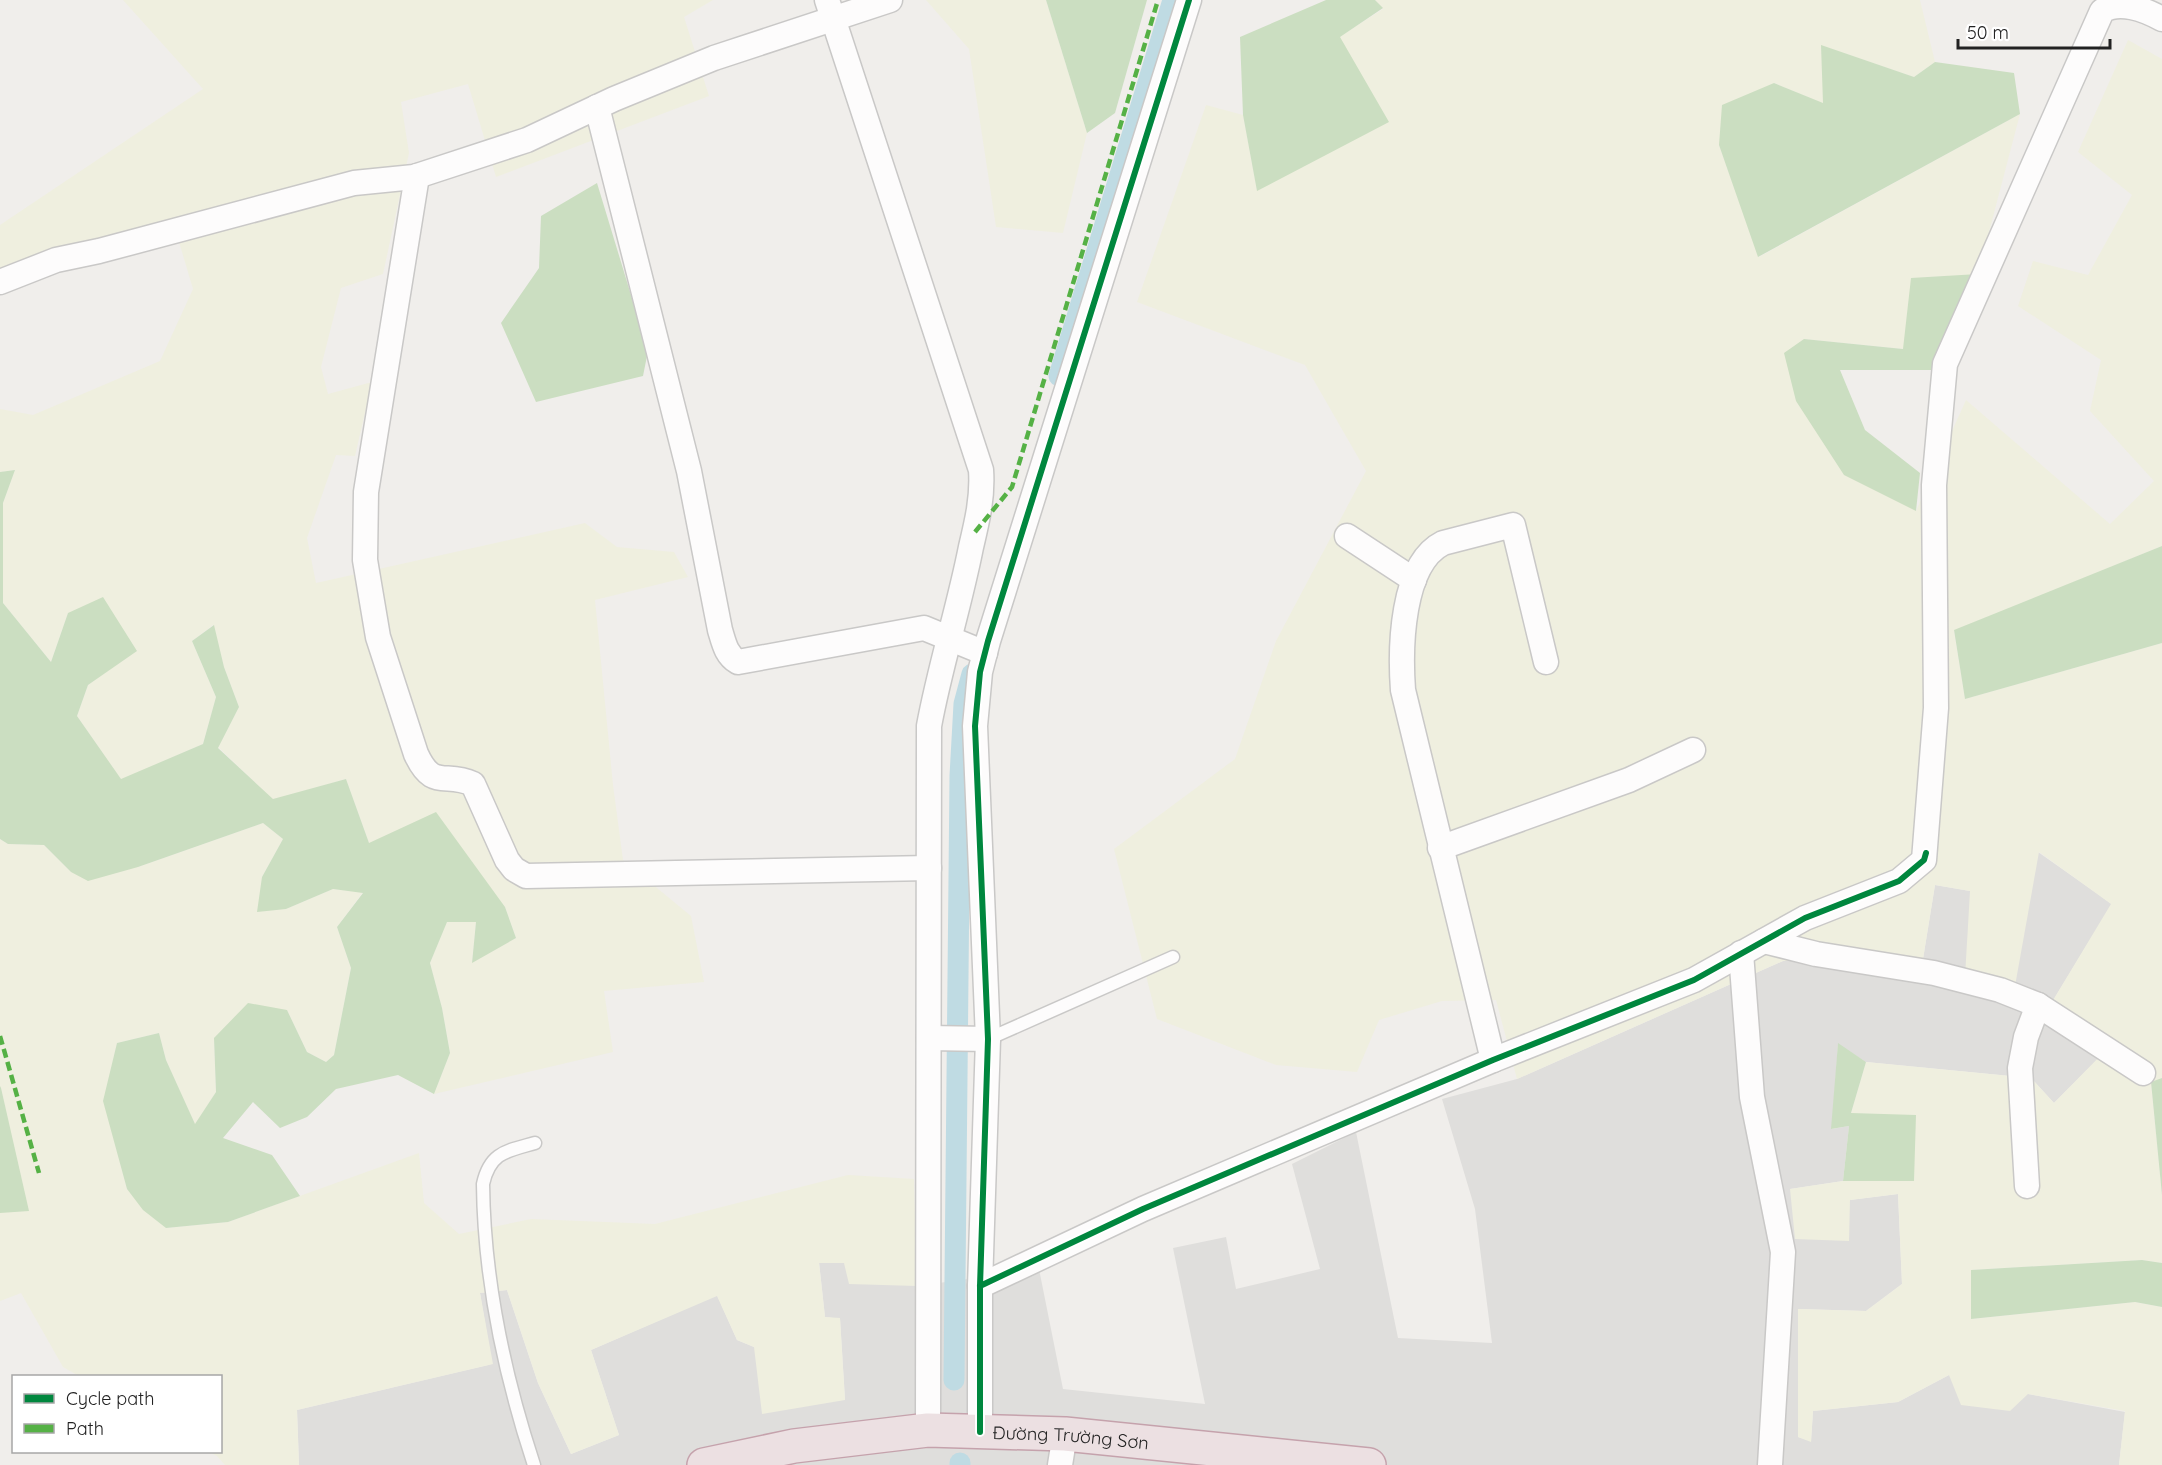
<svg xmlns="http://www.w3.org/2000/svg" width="2162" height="1465" font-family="Quicksand,sans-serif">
  <rect width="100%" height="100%" fill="#f0eeeb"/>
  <polygon fill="#dfdedc" points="2038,852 2112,904 2049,1007 2109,1048 2054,1103 2031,1078 1866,1062 1838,1044 1832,1129 1849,1126 1843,1181 1790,1189 1850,1200 1898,1194 1902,1284 1866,1311 1798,1309 1798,1437 1811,1441 1813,1411 1898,1402 1949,1375 2028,1394 2125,1412 2119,1465 299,1465 297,1410 492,1364 480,1293 507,1290 538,1383 571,1454 619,1435 591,1350 717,1295 737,1340 754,1347 845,1400 840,1319 825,1317 819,1262 845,1263 917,1286 1039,1269 1063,1389 1205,1404 1173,1248 1226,1237 1236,1289 1320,1269 1292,1164 1356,1132 1398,1338 1492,1343 1475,1209 1442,1099 1517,1079 1783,961 1923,959 1935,885 1970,891"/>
  <g fill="#efefdf">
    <polygon points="123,0 713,0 684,17 709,96 496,177 468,84 401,102 409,153 383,274 341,288 321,367 328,394 372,382 355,456 336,455 307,538 316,583 585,523 617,547 674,552 688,577 595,600 613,785 623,860 691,916 704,982 604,991 613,1052 434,1094 450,1053 442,1008 430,963 447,921 476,922 472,962 516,938 505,907 369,843 346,779 273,800 218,747 239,707 224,667 213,625 192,641 216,697 203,744 121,780 77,716 88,685 137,650 68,613 51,662 3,603 3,503 15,470 0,472 0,409 33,415 160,361 193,289 174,225 0,276 0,225 203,89"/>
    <polygon points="926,0 1046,0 1087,133 1063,233 996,227 969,49"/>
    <polygon points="1375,0 1920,0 1935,62 1914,77 1822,46 1824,104 1774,83 1719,145 1759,257 2020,114 1978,274 1904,349 1804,339 1916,511 1966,400 2110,524 2154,481 2090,411 2101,360 2018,306 2033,261 2088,275 2132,195 2078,152 2128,40 2162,59 2162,546 1954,631 1965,699 2162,643 2162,1078 2151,1083 2162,1195 2162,1263 2142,1260 1971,1270 1972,1319 2135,1302 2162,1307 2162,1465 2119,1465 2125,1411 2028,1394 2010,1411 1961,1405 1949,1375 1898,1402 1813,1411 1811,1442 1798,1437 1798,1309 1866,1311 1902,1284 1898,1194 1850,1200 1849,1241 1795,1239 1790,1189 1843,1181 1914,1180 1851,1113 1866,1062 2031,1078 2054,1103 2108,1048 2049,1007 2111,904 2039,852 2015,986 1965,977 1970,891 1935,885 1923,959 1783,961 1517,1079 1496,1000 1442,1001 1379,1020 1357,1072 1276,1065 1157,1019 1114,849 1235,759 1276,641 1366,471 1305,365 1137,302 1206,105 1243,115 1257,190 1339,37 1383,9"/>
    <polygon points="263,823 283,839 262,877 286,909 333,889 363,892 337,927 351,968 334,1055 326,1062 307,1052 287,1010 214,1038 216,1092 195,1125 166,1060 159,1033 117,1043 104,1101 127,1189 166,1228 228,1222 419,1153 424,1203 459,1234 531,1219 655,1224 848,1175 914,1179 917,1286 849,1284 844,1263 819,1263 825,1317 840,1318 845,1400 762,1414 754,1347 737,1340 717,1296 591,1350 619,1435 571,1454 538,1383 507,1290 480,1293 493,1364 297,1410 299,1465 225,1465 217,1456 209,1452 220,1452 220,1376 79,1376 63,1367 21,1293 0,1301 0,839 8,844 44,845 71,872 138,867"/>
  </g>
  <g fill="#cbdec1">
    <polygon points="1046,0 1147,0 1115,113 1087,133"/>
    <polygon points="1326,0 1375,0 1383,8 1340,37 1389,122 1257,191 1243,115 1240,37"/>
    <polygon points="1821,45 1914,77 1935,62 2014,73 2020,114 1758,257 1719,145 1722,105 1774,83 1823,103"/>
    <polygon points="597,183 648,351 643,376 536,402 501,323 539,268 541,216"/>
    <polygon points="1978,274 1933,370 1840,370 1865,430 1920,473 1916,511 1844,475 1796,401 1784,353 1804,339 1903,349 1911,278"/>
    <polygon points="15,470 3,503 3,603 51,662 68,613 103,597 137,651 88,685 77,716 121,779 203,744 216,697 192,641 214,625 224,667 239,707 218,748 273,799 346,779 369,843 436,812 505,907 516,938 472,963 476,922 447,922 430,963 442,1008 450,1053 434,1094 398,1075 336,1089 307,1117 280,1128 253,1102 223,1138 272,1155 300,1196 228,1222 166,1228 143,1210 127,1189 103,1101 117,1043 159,1033 166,1060 195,1124 216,1092 214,1038 248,1003 287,1010 307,1052 326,1062 334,1055 351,968 337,927 363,893 333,889 286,909 257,912 262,877 283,839 263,823 138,867 88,881 71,872 44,845 8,844 0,839 0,472"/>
    <polygon points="2162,546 2162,643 1965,699 1954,630"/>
    <polygon points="1838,1043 1866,1062 1851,1113 1916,1115 1914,1181 1843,1181 1849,1126 1831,1129"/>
    <polygon points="2162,1078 2162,1195 2151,1082"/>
    <polygon points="0,1086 1,1088 29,1211 0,1213"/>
    <polygon points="2142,1260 2162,1263 2162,1307 2135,1302 1971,1319 1971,1270"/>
  </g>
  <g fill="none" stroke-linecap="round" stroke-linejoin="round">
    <g stroke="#bfdbe3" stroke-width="21">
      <polyline points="1059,376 1173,0"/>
      <polyline points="954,1380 960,776 964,704 972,674"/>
      <polyline points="960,1465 960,1463"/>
    </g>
    <defs>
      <g id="lane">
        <polyline points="988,1039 1173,957"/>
        <path d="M534 1465C504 1374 484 1280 483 1184 490 1152 507 1151 535 1143"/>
      </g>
      <g id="street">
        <path d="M827 0 981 470C983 497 977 522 971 547 959 608 940 666 929 726L928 1430"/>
        <path d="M597 107 689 471 720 630C724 643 726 655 738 662L924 628 985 653"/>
        <path d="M417 176 366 492 365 560 378 637 416 754C433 791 445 771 473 784L507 860 514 869 526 876 929 868"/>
        <polyline points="0,282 56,260 99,251 354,183 414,177 527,140 614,99 714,58 890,0"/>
        <polyline points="1347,536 1414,580"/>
        <polyline points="1440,848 1629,780 1693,750"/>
        <polyline points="1764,941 1816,954 1934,973 2000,990 2038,1005 2143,1073"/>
        <polyline points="1741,953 1752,1097 1783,1252 1770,1465"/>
        <polyline points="929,1038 988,1039"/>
        <path d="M1493 1060 1403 690C1400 649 1401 564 1443 543L1513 525 1546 662"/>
        <polyline points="2027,1186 2020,1068 2026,1037 2038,1005"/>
        <path d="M980 1286 1143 1209 1493 1060 1694 980 1805 918 1899 881 1924 860 1936 708 1934 485 1945 364 2102 11C2119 0 2144 9 2162 19"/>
        <polyline points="980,1432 980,1286 988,1039 975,726 980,672 988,641 1189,0"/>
        <polyline points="1060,1465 1065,1434"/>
      </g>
      <g id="highway">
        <path id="s1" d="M704 1465 794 1446 928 1430 1065 1434 1369 1465"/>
      </g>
    </defs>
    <use href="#lane" stroke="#c9c8c7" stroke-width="15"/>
    <use href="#street" stroke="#c9c8c7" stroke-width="27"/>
    <use href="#highway" stroke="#c5a2ac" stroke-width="36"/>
    <use href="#lane" stroke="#fdfcfc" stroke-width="12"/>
    <use href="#street" stroke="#fdfcfc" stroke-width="24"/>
    <use href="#highway" stroke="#ece0e2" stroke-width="33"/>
    <g stroke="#55b145" stroke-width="4.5" stroke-dasharray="9 4.5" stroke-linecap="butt">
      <polyline points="975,532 1012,487 1158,0"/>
      <polyline points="0,1036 39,1173"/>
    </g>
    <defs>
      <g id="cycleway">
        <polyline points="980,1286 1143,1209 1493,1060 1694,980 1805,918 1899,881 1924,860 1926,853"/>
        <polyline points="980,1432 980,1286 988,1039 975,726 980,672 988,641 1189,0"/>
      </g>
    </defs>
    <use href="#cycleway" stroke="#fff" stroke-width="10"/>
    <use href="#cycleway" stroke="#00873e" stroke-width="6"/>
  </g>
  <g text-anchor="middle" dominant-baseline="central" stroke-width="5" stroke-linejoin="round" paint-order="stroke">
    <g font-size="18" fill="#222" stroke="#fff">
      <text stroke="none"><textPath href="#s1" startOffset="370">Đường Trường Sơn</textPath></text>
    </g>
  </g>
  <rect x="12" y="1375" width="210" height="78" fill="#ffffff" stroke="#a7a7a7" stroke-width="1.5"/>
  <rect x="24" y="1394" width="30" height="9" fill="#00873e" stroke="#a7a7a7" stroke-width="1.5"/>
  <text x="66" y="1405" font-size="18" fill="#222222">Cycle path</text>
  <rect x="24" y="1424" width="30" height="9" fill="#55b145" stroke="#a7a7a7" stroke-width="1.5"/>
  <text x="66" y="1435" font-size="18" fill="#222222">Path</text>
  <path d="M1958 39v9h152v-9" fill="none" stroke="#222222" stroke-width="3"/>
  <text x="1967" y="39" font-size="18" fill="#222222" stroke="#ffffff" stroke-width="4.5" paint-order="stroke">50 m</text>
</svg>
